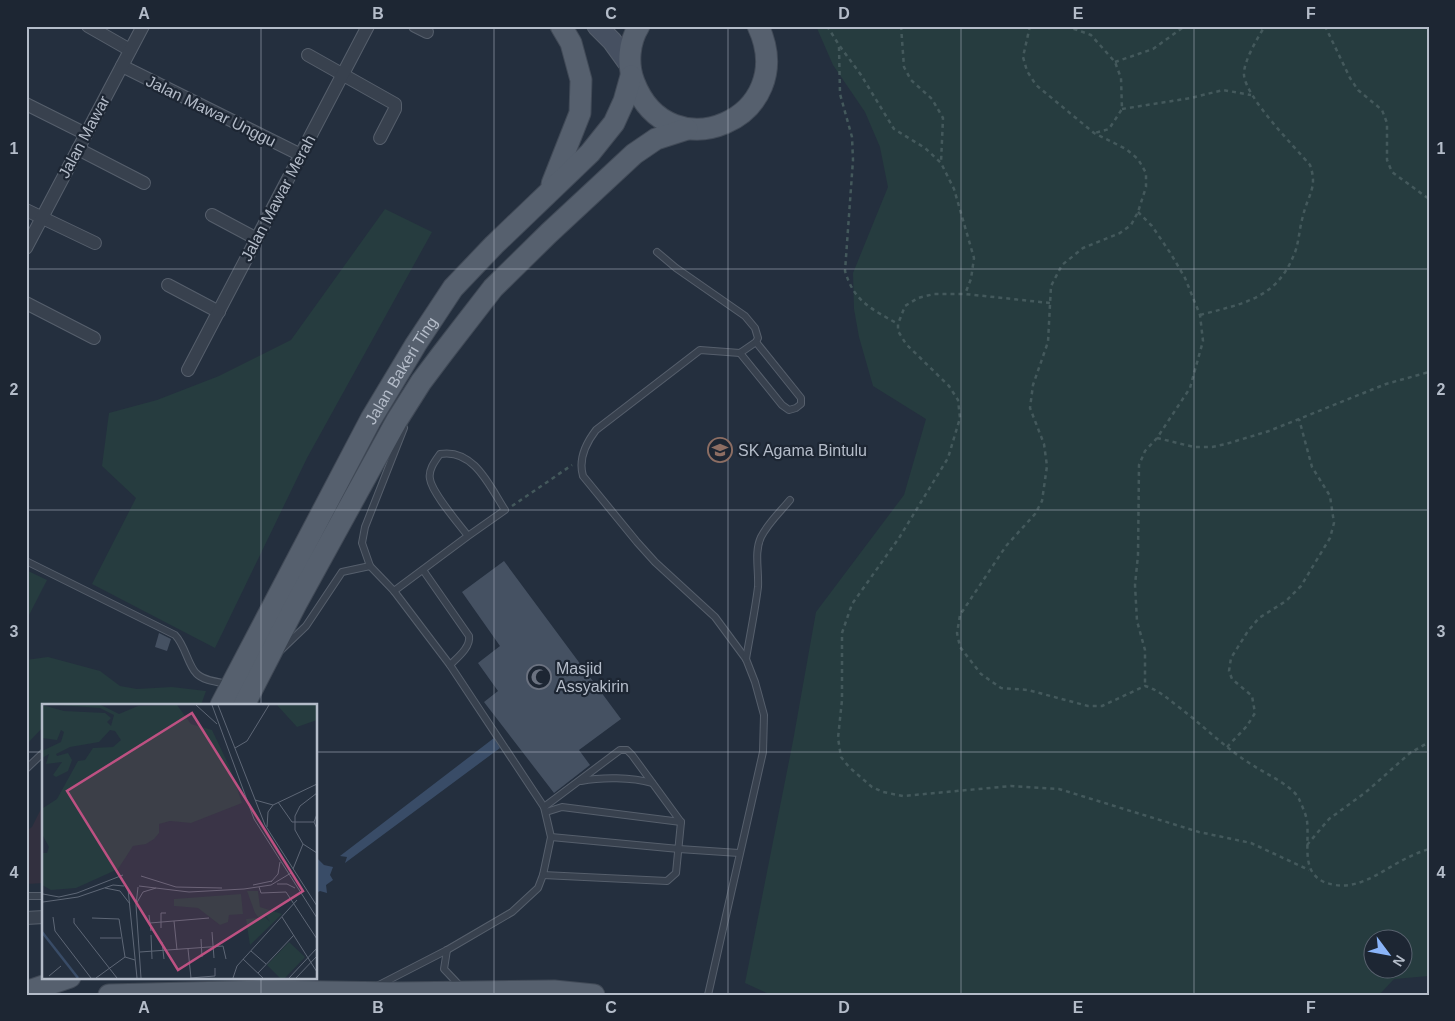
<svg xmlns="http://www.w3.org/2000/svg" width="1455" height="1021" font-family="Arial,sans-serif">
  <rect width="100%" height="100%" fill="#242f3e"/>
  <polygon fill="#32303f" points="44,803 44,883 26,884 26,831 32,827"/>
  <g fill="#263c3f" fill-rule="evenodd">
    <path d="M816 26H1429V976L1394 979 1379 995H771L745 983 793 741 816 612 904 495 926 419 873 386 859 337 854 309 853 273 888 187 880 147 865 112 833 65ZM1372 938H1402V968H1372Z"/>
    <polygon points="385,209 432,232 307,458 215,648 92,584 136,498 102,466 109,413 157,400 219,376 291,340"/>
    <polygon points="26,570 47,580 26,621"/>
    <polygon points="48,657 100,671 120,686 137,689 172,687 206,691 201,705 44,705 44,726 26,745 26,660"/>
  </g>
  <g fill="#394c67">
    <polygon points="494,738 500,748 345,863 347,857 340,856"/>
    <polygon points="317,858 324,865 333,867 330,875 333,880 326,885 327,893 320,891 316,893"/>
  </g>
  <g fill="#455162">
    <polygon points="504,561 621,719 579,750 590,765 554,793 484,702 498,691 478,663 500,646 462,592"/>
    <polygon points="159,633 171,639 167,651 155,647"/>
  </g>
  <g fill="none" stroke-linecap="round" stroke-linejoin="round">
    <defs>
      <g id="service">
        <path d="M657 252 676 268 745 316 755 328 758 338 756 342 740 353 700 350 596 430C586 443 578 459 583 476L637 542 655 562 715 617 746 659 755 682 764 715 763 752 708 995"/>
        <polyline points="740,353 782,405 789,410 796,408 801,404 801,398 756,342"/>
        <path d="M26 561 175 635C185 645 188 665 196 673 203 681 219 682 229 684"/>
        <path d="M423 570 469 636C471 647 457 658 450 665"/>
        <path d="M394 591 468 536 505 510C490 487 474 448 440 454 435 461 428 470 430 479 432 493 459 524 468 536"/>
        <polyline points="281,650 306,626 342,572 370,566"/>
        <path d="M746 659C750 635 755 611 758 587 759 570 754 552 761 537 768 523 780 512 790 500"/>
        <polyline points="26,769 44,752"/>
        <path d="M581 781C601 777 632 777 652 783"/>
        <polyline points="546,812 562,807 681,822"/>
        <polyline points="551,837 679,849 739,853"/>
        <polyline points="543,875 667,881 676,873 681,822 632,755 627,750 620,750 544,807"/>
        <polyline points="26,896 44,896"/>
        <polyline points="447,950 444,969 461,987"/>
        <polyline points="377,986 447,950 512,912 538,888 543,875 551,837 544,807 450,665 394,591 370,566 362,543 365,527 404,428"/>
      </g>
      <g id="minor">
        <polyline points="88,26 130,50"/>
        <polyline points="415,26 427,32"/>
        <polyline points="308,55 395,104 395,109 380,138"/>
        <polyline points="122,66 301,155"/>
        <polyline points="26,104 86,134"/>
        <polyline points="78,149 144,183"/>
        <polyline points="26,210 95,243"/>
        <polyline points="212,215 257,239"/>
        <polyline points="26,248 143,26"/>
        <polyline points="168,285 219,312"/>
        <polyline points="26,303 94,338"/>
        <polyline points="188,370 368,26"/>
        <polyline points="26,918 44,917"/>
      </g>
      <polyline id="secondary" points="597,26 612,41 630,66"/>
      <g id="primary">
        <path d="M639 26C629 42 627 64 634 82 669 174 801 118 758 26"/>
        <polyline points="552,184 580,113 581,80 571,43 561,26"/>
        <path id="s1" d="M221 705 371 419 416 344 453 288 494 245 590 153 614 123 624 101 631 76"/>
        <polyline points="244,705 296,604 397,420 421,382 442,354 493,288 549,233 634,154 656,139 687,129"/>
        <polyline points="26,992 70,977"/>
        <polyline points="109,995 261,991 398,993 554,991 594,995"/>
      </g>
    </defs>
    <use href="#service" stroke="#565f6c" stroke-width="8"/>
    <use href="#minor" stroke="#565f6c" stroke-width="14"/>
    <use href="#secondary" stroke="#565f6c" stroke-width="21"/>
    <use href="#primary" stroke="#414a57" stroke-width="23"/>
    <g stroke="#44595c" stroke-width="2.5" stroke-dasharray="4 4" stroke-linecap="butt">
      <polyline points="827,26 839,45 861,75 894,129 925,148 941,163 954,189 974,258 971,279 965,294"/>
      <polyline points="901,26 904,67 911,80 932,99 943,118 941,163"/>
      <path d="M1030 26 1023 57 1027 71 1036 85 1094 133 1126 149 1138 159 1146 173V187L1138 212 1131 225 1120 233 1083 248 1062 265 1051 286 1048 342 1033 385 1030 408 1044 444 1047 466 1042 501 1035 514 1006 546 960 615 957 633 960 647 981 674 1001 688 1028 690 1088 706H1102L1145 686C1159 690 1168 699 1180 708 1205 727 1227 750 1254 766 1266 774 1293 786 1299 799 1302 806 1306 814 1307 821 1310 847 1298 879 1335 885 1364 889 1386 867 1411 856 1417 853 1423 851 1429 849"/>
      <polyline points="1066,26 1091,35 1115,62 1121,78 1122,109 1109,129 1095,133"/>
      <polyline points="1325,26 1350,78 1358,90 1382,110 1387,123 1387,160 1392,172 1429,199"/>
      <path d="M839 47 840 94 852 137 853 160 845 271C854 302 872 309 898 324"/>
      <polyline points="1115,62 1153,49 1185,26"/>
      <polyline points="1122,109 1191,98 1223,90 1251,95"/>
      <polyline points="1138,212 1152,226 1171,254 1185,278 1200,315 1203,341 1190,388 1157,438 1145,451 1139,465 1138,555 1135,585 1137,621 1145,650 1145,686"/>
      <polyline points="1050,303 965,294 934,294 918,298 905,306 898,324 898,331 906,344 949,386 958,400 960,418 948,458 899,538 852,604 842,633 842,700 838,738 841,757 849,767 872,787 883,792 903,796 1011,786 1059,789 1199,832 1251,843 1309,870"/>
      <path d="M1200 315C1240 304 1275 300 1293 257 1299 245 1299 229 1303 216 1308 194 1318 188 1310 165 1294 146 1246 98 1244 75 1243 62 1258 37 1265 26"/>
      <polyline points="1157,438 1194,447 1212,447 1226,444 1269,431 1386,384 1429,372"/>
      <polyline points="512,506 572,465"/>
      <polyline points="1227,747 1247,726 1255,713 1252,696 1232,679 1229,671 1231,658 1248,631 1259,618 1286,601 1301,586 1330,538 1334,523 1330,496 1312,467 1299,419"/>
      <polyline points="1307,845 1329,819 1366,792 1410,753 1429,742"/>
    </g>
    <use href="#service" stroke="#38414e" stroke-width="6"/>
    <use href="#minor" stroke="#38414e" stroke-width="12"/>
    <use href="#secondary" stroke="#465061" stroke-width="19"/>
    <use href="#primary" stroke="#56606e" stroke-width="21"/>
  </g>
  <path fill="none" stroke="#b4bcc9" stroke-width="1" stroke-opacity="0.55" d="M261 26V705M494 26V995M728 26V995M961 26V995M1194 26V995M26 269H1429M26 510H1429M26 752H44M316 752H1429M261 977V995"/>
  <defs>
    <symbol id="school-ring" viewBox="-11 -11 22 22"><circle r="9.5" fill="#1d2633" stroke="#8d6e63" stroke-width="1.5"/><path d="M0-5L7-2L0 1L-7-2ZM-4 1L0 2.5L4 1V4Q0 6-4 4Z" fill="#8d6e63"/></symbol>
    <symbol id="mosque-ring" viewBox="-11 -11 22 22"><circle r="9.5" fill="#1d2633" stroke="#6b7280" stroke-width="1.5"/><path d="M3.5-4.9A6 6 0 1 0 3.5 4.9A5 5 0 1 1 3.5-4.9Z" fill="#6b7280"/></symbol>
  </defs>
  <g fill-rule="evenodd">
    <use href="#school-ring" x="706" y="436" width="28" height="28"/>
    <use href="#mosque-ring" x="525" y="663" width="28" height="28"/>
  </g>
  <g text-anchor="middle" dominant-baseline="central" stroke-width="4.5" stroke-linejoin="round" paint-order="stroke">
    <g font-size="16" fill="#b4bcc9" stroke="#1d2633">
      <text transform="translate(211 111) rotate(26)">Jalan Mawar Unggu</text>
      <text transform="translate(84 137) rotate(-62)">Jalan Mawar</text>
      <text transform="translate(278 198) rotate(-62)">Jalan Mawar Merah</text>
      <text stroke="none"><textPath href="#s1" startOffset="380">Jalan Bakeri Ting</textPath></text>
    </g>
    <g font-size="16" fill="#b4bcc9" stroke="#1d2633" text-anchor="start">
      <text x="738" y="450">SK Agama Bintulu</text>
      <text x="556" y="668">Masjid<tspan x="556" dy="18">Assyakirin</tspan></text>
    </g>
  </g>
  <g transform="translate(42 704)">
    <rect width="275" height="275" fill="#242f3e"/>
    <path d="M0 1 22 7 63 9 69 14 65 18 69 22 72 11 58 4 16 1H59L77 10 96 2 135 1 149 20 170 26 189 66 200 99 149 119 128 117 117 120V129L112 135 104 140 91 142 76 165 34 184 9 186 0 181V149H5L7 143 0 130 1 104 15 95 36 57 43 56 51 44 71 43 79 36 73 27 68 26 57 38 28 43 14 50 15 52 26 49 30 56 26 67 14 73 11 71 20 58 4 60 7 50 0 54V47L19 38 22 28 19 26 15 36 0 34ZM235 1H275V16L255 23ZM205 187H216L218 203 240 210 208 241 204 215 223 213 228 218 224 212 216 213 213 209ZM199 190 201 210 187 211 186 218 178 221 156 204 132 202V195ZM247 238 263 253 243 274H238L225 261Z" fill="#263c3f"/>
    <path fill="none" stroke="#394c67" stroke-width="2.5" d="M0 228 36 274"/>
    <path fill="none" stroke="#5e6776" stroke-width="1" d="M154 1 175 20M170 1 212 115 275 214M176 1 223 121 275 202M193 44 205 37 227 1M213 96 231 101 275 80M236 98 250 118H272M275 110 272 118 275 125M225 123 226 108 231 101M261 140 275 149M251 165 261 140 253 126V112L258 102 275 89M99 172 134 183 180 184M229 178 236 170 238 158M235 180H245L253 184M211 181 230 177M97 182 147 188 202 185 229 181 249 169M96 183 94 201 99 274M217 183 219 189 244 188 275 235M63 184 78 187 88 200M86 185 95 274M1 190 17 193 35 189 81 171M1 198 36 193 71 181 82 182M94 200 101 188 114 184M107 211 109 227M11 213 13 227 49 274M240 213 275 268M32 214V219L75 274M50 214 77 215 83 253M132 217 135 246M108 219 167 214M119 224V209H124M170 228 172 254M109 231 110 255M58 234H79M159 235 160 253M120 238 122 255M146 245 149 274M209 247 224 260M98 248 181 242 184 255M201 255 221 274M216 269 252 231M7 272 19 262M54 274 83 253 93 256M148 274 173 272V264M191 274 195 262 255 196M247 274 275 244M254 274 275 252"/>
    <path fill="#bd5182" fill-opacity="0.15" stroke="#bd5182" stroke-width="2.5" d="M150 9 261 187 136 266 25 87Z"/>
    <rect width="275" height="275" fill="none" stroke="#b4bcc9" stroke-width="2.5"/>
  </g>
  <rect width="1455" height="1021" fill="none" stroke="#1d2633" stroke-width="55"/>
  <g transform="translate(1388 954) rotate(122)"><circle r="24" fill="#1d2633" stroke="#59626f"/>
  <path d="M0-4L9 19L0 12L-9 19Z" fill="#8ab4f8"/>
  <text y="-8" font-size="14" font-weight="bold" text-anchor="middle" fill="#b4bcc9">N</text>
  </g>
  <rect x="28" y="28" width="1400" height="966" fill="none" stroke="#b4bcc9" stroke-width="2"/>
  <g font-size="16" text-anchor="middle" font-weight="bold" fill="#b4bcc9">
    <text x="144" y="19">A</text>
    <text x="378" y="19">B</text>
    <text x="611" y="19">C</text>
    <text x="844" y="19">D</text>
    <text x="1078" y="19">E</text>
    <text x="1311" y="19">F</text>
    <text x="14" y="154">1</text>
    <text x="1441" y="154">1</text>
    <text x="14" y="395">2</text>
    <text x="1441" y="395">2</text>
    <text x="14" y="637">3</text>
    <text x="1441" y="637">3</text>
    <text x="14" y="878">4</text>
    <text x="1441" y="878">4</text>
    <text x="144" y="1013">A</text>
    <text x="378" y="1013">B</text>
    <text x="611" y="1013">C</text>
    <text x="844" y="1013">D</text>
    <text x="1078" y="1013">E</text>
    <text x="1311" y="1013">F</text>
  </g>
</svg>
